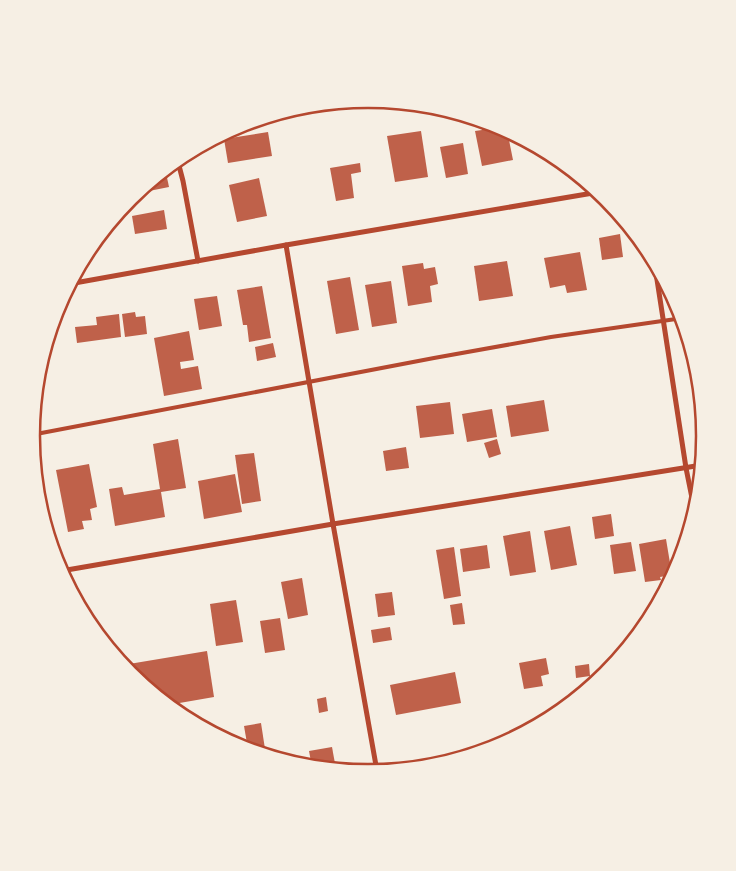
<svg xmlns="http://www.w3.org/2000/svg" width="736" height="871" font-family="Arial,sans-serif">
  <rect width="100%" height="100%" fill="#f6efe4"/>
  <g fill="#bf614a">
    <polygon points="480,119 497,124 507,130 513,160 482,166 475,131 482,130"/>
    <polygon points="421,131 428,177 395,182 387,136"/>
    <polygon points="268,132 272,156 228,163 224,139"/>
    <polygon points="463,143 468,174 446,178 440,147"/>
    <polygon points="360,163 361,172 351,174 354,198 336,201 330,168"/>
    <polygon points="165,168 169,187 149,191 147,183"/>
    <polygon points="259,178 267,216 237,222 229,185"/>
    <polygon points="164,210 167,229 135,234 132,216"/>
    <polygon points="620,234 623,257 602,260 599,238"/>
    <polygon points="580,252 587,290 567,293 565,285 550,288 544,258"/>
    <polygon points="507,261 513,296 479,301 474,266"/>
    <polygon points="423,263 424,269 435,267 438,284 430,286 432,302 408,306 402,266"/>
    <polygon points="350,277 359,330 336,334 327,281"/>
    <polygon points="391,281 397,323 372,327 365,285"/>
    <polygon points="262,286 271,338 249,342 247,325 243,325 237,290"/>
    <polygon points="217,296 222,326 199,330 194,299"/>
    <polygon points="135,312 136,317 145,316 147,334 125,337 122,314"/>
    <polygon points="119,314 121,337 77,343 75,327 97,325 96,317"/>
    <polygon points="189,331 194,360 180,362 181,369 198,366 202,389 164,396 154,338"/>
    <polygon points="273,343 276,357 257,361 255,347"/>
    <polygon points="544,400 549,431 511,437 506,406"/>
    <polygon points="450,402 454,434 420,438 416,406"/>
    <polygon points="492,409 497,437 467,442 462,414"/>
    <polygon points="178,439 186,488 161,492 165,517 115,526 109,489 122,487 124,495 160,489 153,444"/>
    <polygon points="497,439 501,454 489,458 484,443"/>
    <polygon points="406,447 409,468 386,471 383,451"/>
    <polygon points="254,453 261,501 242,504 235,455"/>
    <polygon points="89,464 97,507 90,509 92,520 82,521 84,529 68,532 56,470"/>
    <polygon points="235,474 242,512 204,519 198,481"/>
    <polygon points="46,509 51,542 50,542 40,510"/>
    <polygon points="611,514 614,536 595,539 592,517"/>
    <polygon points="570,526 577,565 551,570 544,531"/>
    <polygon points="530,531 536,572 510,576 503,536"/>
    <polygon points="666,539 672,575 660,577 661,580 645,582 639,544"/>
    <polygon points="631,542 636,571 614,574 610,545"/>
    <polygon points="487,545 490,568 463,572 460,549"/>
    <polygon points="454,547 461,596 444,599 436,550"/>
    <polygon points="302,578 308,615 288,619 281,582"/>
    <polygon points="392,592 395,615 378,617 375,594"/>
    <polygon points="236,600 243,642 216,646 210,604"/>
    <polygon points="462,603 465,624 453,625 450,605"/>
    <polygon points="280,618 285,650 265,653 260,621"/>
    <polygon points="390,627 392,640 373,643 371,630"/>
    <polygon points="627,649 618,659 617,650"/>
    <polygon points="207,651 214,697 168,705 130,673 123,665"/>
    <polygon points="546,658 549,674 541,676 543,686 524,689 519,663"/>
    <polygon points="589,664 590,676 576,678 575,666"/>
    <polygon points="455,672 461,703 396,715 390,685"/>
    <polygon points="326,697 328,711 319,713 317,699"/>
    <polygon points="261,723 265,749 252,751 248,749 244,726"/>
    <polygon points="332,747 336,769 312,767 309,751"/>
  </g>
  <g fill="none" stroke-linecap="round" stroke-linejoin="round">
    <polyline stroke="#b5482f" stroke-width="4" points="31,435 434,358 551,337 683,318"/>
    <g stroke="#b5482f" stroke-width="5">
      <polyline points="177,158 183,181 198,261"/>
      <polyline points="286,245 333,524 377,771"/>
      <polyline points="654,260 686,468 695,513"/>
      <polyline points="69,284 286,245 599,192"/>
      <polyline points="61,571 333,524 702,465"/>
    </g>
  </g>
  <path d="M0 0H736V871H0ZM40 436a328 328 0 1 1 656 0a328 328 0 1 1-656 0Z" fill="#f6efe4" fill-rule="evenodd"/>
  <path fill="none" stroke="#b5482f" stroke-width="2.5" d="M40 436a328 328 0 1 1 656 0a328 328 0 1 1-656 0Z"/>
</svg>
